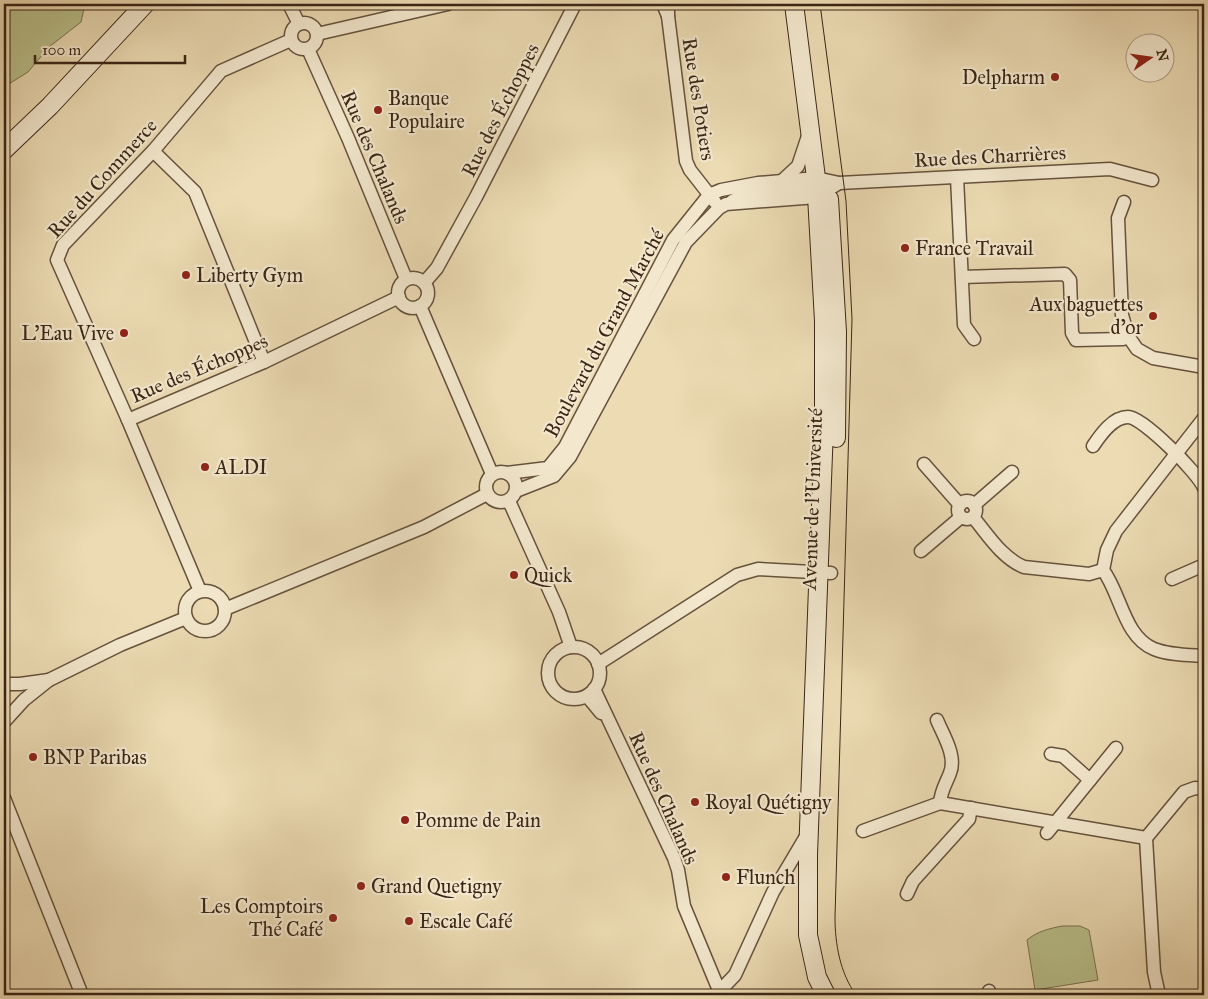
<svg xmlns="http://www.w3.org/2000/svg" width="1208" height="999" font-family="'IM FELL Great Primer',serif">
  <rect width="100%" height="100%" fill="#ecdbb3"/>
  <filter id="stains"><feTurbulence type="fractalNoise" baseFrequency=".004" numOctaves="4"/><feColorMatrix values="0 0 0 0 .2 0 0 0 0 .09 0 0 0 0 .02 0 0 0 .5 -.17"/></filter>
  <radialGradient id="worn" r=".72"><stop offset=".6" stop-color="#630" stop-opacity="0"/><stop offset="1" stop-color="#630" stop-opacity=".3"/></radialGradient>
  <g fill="#b9c08b" stroke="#7a7250">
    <polygon points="4,4 85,4 81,22 49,47 28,72 4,87"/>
    <path d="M1062 926H1080L1089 930 1098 980 1035 990 1027 940C1038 931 1048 929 1062 926Z"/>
  </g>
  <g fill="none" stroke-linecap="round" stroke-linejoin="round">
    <defs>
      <g id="street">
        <polyline points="289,4 299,24"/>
        <polyline points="663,4 668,16 668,4"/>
        <polyline points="668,16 686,161 690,170 715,202"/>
        <circle cx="304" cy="36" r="13"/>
        <polyline points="317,34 448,4"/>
        <polyline points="308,49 348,138 406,279"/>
        <polyline points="153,151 195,192 264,362"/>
        <polyline points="957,177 964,325 974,339"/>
        <polyline points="783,180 798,166 808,136"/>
        <polyline points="732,201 748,193 816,188 824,184"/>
        <polyline points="1124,202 1118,218 1122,315 1128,336 1137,349 1153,358 1204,367"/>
        <polyline points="962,277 1065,274 1070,280 1072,333 1076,340 1123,339 1128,336"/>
        <circle cx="413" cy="293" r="15"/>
        <polyline points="424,283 437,268 476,197 575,4"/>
        <polyline points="420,306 492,474"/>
        <path d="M1204 418 1116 531 1107 550 1103 570C1121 594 1124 637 1154 649 1169 655 1188 655 1204 656"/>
        <polyline points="128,420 57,260 63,245 153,151 221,71 291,40"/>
        <path d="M1093 446C1101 434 1113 417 1128 417 1143 417 1199 474 1204 488"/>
        <polyline points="924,464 960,505"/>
        <circle cx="501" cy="487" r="15"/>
        <polyline points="507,473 548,468 565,447 673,240 709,195 721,190 758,183 816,178 839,183 1110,169 1152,180"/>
        <polyline points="516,491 554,476 570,457 686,242 719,208 726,204 817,197 839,183"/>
        <polyline points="509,501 559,612 571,647"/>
        <circle cx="967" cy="510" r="9"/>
        <polyline points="974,505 1012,472"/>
        <path d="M973 517C988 535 1002 558 1024 567L1089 574 1103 570"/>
        <polyline points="921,551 961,517"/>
        <polyline points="1172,579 1204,565"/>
        <circle cx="205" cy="611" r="20"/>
        <polyline points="200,591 128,420 264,362 399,297"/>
        <polyline points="225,609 424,527 487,494"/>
        <circle cx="574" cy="673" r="26"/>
        <polyline points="598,664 737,575 758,569 831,573"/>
        <polyline points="4,684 20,684 49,680"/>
        <polyline points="594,689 674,858 678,870 684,906 721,995"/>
        <polyline points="587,696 601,713"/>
        <path d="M937 720C943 735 957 756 950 773 946 784 941 790 940 803"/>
        <polyline points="4,722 24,700 49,680 120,645 186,618"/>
        <polyline points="1090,780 1116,748"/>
        <polyline points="4,798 82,995"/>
        <polyline points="863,831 940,803 1146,838 1184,792 1195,788 1204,789"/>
        <polyline points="1047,833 1090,780 1063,756 1051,754"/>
        <polyline points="1146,838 1154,972 1159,995"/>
        <polyline points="907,894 913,881 969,819 971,808"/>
        <polyline points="989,991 990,995"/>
        <polyline points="716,995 735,975 773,892 808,833"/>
      </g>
      <g id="secondary">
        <polyline points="794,4 816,178 824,321 824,427 808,855 808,935 817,977 826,995"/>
        <polyline points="4,150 50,106 145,4"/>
        <polyline points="829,199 837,332 836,438"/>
      </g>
    </defs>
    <use href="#street" stroke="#66523d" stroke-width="15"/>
    <use href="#secondary" stroke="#3a2516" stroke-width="20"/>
    <use href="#street" stroke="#f3e8ce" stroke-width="12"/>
    <use href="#secondary" stroke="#f3e8ce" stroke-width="18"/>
    <path stroke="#3a2516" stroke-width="1" d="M820 4 846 201 852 319 835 917C835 944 840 973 856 995"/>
  </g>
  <g fill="#8f2418" stroke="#f3e8ce" stroke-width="2">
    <circle cx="1055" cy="77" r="5"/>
    <circle cx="378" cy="110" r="5"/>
    <circle cx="905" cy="248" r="5"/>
    <circle cx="186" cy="275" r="5"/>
    <circle cx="1153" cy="316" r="5"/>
    <circle cx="124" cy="333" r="5"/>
    <circle cx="205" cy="467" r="5"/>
    <circle cx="514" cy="575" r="5"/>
    <circle cx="33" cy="757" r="5"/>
    <circle cx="695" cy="802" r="5"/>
    <circle cx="405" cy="820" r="5"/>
    <circle cx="726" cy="877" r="5"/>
    <circle cx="361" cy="886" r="5"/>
    <circle cx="333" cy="918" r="5"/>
    <circle cx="409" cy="921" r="5"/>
  </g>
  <g text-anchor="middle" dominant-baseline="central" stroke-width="4.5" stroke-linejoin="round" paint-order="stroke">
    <g font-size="20" fill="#3a2516" stroke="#f3e8ce" text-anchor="start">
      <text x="1045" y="77" text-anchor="end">Delpharm</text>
      <text x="388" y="98">Banque<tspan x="388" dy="23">Populaire</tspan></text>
      <text x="915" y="248">France Travail</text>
      <text x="196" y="275">Liberty Gym</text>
      <text x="1143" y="304" text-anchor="end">Aux baguettes<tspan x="1143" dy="23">d'or</tspan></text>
      <text x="114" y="333" text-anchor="end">L'Eau Vive</text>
      <text x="215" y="467">ALDI</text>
      <text x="524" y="575">Quick</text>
      <text x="43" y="757">BNP Paribas</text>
      <text x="705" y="802">Royal Quétigny</text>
      <text x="415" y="820">Pomme de Pain</text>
      <text x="736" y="877">Flunch</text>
      <text x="371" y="886">Grand Quetigny</text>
      <text x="323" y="906" text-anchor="end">Les Comptoirs<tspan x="323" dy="23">Thé Café</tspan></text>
      <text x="419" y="921">Escale Café</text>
    </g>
    <g font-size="20" fill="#3a2516" stroke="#f3e8ce">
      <text transform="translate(699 99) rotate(81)">Rue des Potiers</text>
      <text transform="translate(500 110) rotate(-63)">Rue des Échoppes</text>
      <text transform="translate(990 156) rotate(-3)">Rue des Charrières</text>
      <text transform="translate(375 157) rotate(67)">Rue des Chalands</text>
      <text transform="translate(102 178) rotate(-48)">Rue du Commerce</text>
      <text transform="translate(604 333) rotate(-62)">Boulevard du Grand Marché</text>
      <text transform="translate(199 368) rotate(-23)">Rue des Échoppes</text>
      <text transform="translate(812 499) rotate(-88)">Avenue de l'Université</text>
      <text transform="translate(664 798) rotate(66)">Rue des Chalands</text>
    </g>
  </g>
  <rect width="1208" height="999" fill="none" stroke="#ecdbb3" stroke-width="20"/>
  <rect x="5" y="5" width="1198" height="989" fill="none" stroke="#3a2516" stroke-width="2.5"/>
  <rect x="10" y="10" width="1188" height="979" fill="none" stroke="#3a2516"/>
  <g transform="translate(1150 58) rotate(77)"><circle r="24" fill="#f3e8ce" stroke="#a99a84"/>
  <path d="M0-4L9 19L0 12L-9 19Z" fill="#8f2418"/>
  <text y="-8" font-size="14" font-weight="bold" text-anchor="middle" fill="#3a2516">N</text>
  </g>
  <path d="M35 55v8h150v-8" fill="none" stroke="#3a2516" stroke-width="2.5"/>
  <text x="42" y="55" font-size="15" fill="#3a2516" stroke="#f3e8ce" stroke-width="4" paint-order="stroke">100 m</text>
  <rect width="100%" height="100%" filter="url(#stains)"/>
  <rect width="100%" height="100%" fill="url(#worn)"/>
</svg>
